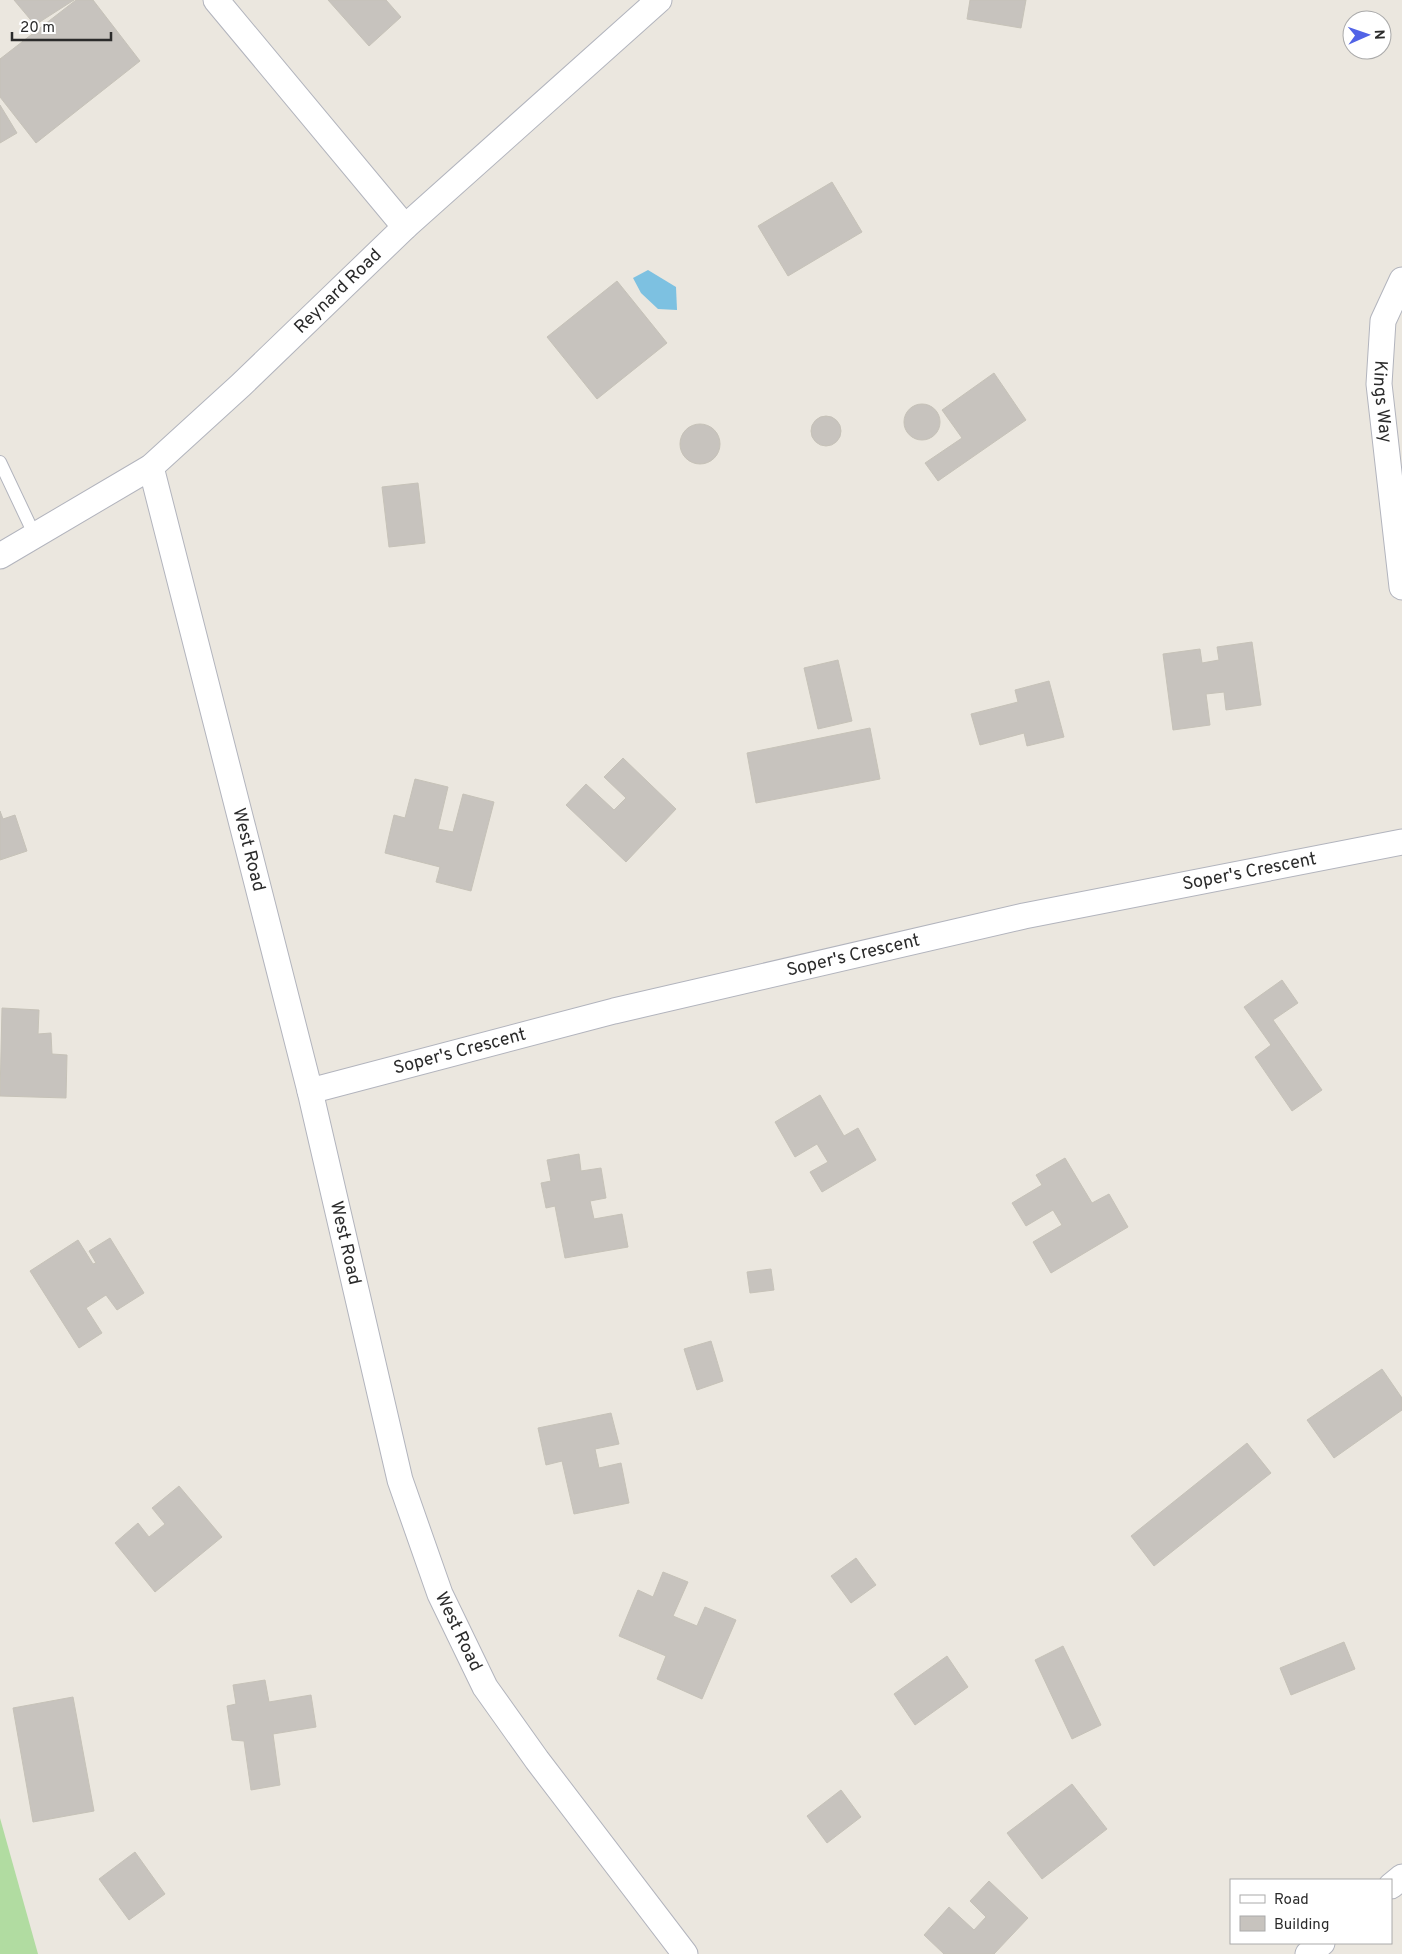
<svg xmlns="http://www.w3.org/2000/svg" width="1402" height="1954" font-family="Overpass,sans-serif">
  <rect width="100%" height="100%" fill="#ebe7df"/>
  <polygon fill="#b1dca1" points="0,1818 38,1954 0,1954"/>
  <polygon fill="#7dc1e1" points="648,270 676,287 677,310 658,309 641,293 633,278"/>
  <g fill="#c7c3be" stroke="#c6c2b8">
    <polygon points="14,0 74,0 35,25"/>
    <polygon points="76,0 93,0 140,61 36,143 0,97 0,59"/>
    <polygon points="328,0 386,0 401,17 369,46"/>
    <polygon points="970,0 1026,0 1021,28 967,19"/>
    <polygon points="0,105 17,133 0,143"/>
    <polygon points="832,182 862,232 788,276 758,226"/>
    <polygon points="617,281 667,343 597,399 547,337"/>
    <polygon points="994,373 1026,420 938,481 925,463 962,438 942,410"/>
    <circle cx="922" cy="422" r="18"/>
    <circle cx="826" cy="431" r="15"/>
    <circle cx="700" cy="444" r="20"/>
    <polygon points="418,483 425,543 389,547 382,487"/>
    <polygon points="1252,642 1261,705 1226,710 1224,692 1206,694 1210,725 1173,730 1163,654 1200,649 1202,663 1219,660 1217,647"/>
    <polygon points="838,660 852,721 818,729 804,668"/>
    <polygon points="1049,681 1064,737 1027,746 1024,733 980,745 971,714 1018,702 1015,690"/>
    <polygon points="870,728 880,779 756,803 747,753"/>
    <polygon points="623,758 676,809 626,862 566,805 586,784 614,810 626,798 604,777"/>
    <polygon points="415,779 448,787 438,829 453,832 463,794 494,802 471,891 436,882 440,867 385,853 394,815 405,818"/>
    <polygon points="0,811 3,819 15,815 27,851 0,860"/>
    <polygon points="1282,980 1298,1003 1273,1020 1322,1090 1292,1111 1255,1057 1271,1045 1244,1007"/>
    <polygon points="2,1008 39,1010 38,1034 51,1033 52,1054 67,1055 66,1098 0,1096"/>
    <polygon points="820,1095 844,1136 858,1128 876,1160 822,1192 810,1172 828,1162 817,1144 795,1157 775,1122"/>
    <polygon points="579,1154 581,1171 601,1168 606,1198 590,1201 594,1219 622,1214 628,1247 565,1258 555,1206 546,1208 541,1183 551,1181 547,1160"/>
    <polygon points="1065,1158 1092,1203 1109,1194 1128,1227 1051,1273 1033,1242 1062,1225 1053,1210 1026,1226 1012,1203 1042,1185 1036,1175"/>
    <polygon points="110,1238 144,1293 117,1310 106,1295 86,1308 102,1333 79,1348 30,1271 78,1240 93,1264 96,1263 89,1251"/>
    <polygon points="771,1269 774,1290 750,1293 747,1272"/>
    <polygon points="711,1341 723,1381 697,1390 684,1349"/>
    <polygon points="1382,1369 1402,1398 1402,1410 1334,1458 1307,1420"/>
    <polygon points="611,1413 619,1444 595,1449 599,1468 621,1463 629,1503 574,1514 562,1461 546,1465 538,1428"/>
    <polygon points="1247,1443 1271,1473 1154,1566 1131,1536"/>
    <polygon points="179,1486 222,1537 155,1592 115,1543 138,1523 149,1537 165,1524 152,1508"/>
    <polygon points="856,1558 876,1585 851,1603 831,1576"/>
    <polygon points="663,1572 688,1582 673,1616 697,1626 705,1607 736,1620 702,1699 657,1679 666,1656 619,1636 638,1590 653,1597"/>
    <polygon points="1344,1642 1355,1669 1291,1695 1280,1668"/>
    <polygon points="1063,1646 1101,1725 1072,1739 1035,1660"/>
    <polygon points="947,1656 968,1687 915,1725 894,1694"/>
    <polygon points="265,1680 269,1702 311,1695 316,1727 273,1734 280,1785 251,1790 244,1741 232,1740 227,1706 236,1704 233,1685"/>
    <polygon points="73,1697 94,1811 33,1822 13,1708"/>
    <polygon points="1072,1784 1107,1829 1042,1879 1007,1833"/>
    <polygon points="841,1790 861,1817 827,1843 807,1816"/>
    <polygon points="135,1852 165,1894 129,1920 99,1879"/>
    <polygon points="989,1881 1028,1918 994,1954 944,1954 924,1935 949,1907 974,1930 986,1917 970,1901"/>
  </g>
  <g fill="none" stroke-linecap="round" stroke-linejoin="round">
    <defs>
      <polyline id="lane" points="0,462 35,536"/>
      <g id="street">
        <polyline points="216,0 405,227"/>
        <path id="s1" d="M1402 280 1383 321 1379 384 1402 587"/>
        <path id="s2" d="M151 467 310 1091 400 1480 440 1594 485 1687 537 1760 685 1954"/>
        <path id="s3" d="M0 556 151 467 241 385 405 227 659 0"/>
        <path id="s4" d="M310 1091 614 1011 1024 916 1402 842"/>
        <polyline points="1391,1886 1402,1877"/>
        <polyline points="1308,1954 1322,1943"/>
      </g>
    </defs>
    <use href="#lane" stroke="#b2b4bd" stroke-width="14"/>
    <use href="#street" stroke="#b2b4bd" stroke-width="27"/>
    <use href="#lane" stroke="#fff" stroke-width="12"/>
    <use href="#street" stroke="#fff" stroke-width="25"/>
  </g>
  <g text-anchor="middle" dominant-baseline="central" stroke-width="4" stroke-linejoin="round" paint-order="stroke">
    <g font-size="18" fill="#2b2b2b" stroke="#fff">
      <text stroke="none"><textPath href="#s3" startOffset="432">Reynard Road</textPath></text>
      <text stroke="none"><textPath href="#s1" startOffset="126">Kings Way</textPath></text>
      <text stroke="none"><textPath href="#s2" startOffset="395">West Road</textPath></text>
      <text stroke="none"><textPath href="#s4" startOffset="965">Soper's Crescent</textPath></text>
      <text stroke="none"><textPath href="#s4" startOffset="560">Soper's Crescent</textPath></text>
      <text stroke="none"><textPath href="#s4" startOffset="155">Soper's Crescent</textPath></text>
      <text stroke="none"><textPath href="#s2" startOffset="800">West Road</textPath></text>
      <text stroke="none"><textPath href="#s2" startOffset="1206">West Road</textPath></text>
    </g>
  </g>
  <rect x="1230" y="1879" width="162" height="65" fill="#ffffff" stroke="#aaaaaa"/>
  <rect x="1240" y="1895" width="25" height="8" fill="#ffffff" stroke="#aaaaaa"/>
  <text x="1274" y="1904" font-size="15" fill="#2b2b2b">Road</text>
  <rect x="1240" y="1916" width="25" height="15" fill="#c7c3be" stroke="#aaaaaa"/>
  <text x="1274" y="1929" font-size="15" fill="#2b2b2b">Building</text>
  <g transform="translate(1367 35) rotate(88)"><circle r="24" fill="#ffffff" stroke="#aaaaaa"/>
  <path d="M0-4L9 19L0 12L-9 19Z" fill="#5163e6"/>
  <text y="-8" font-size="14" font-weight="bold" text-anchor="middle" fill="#2b2b2b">N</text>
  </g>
  <path d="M12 32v8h99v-8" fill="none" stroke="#2b2b2b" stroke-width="2.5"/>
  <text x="20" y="32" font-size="15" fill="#2b2b2b" stroke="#ffffff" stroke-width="4" paint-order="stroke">20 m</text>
</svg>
